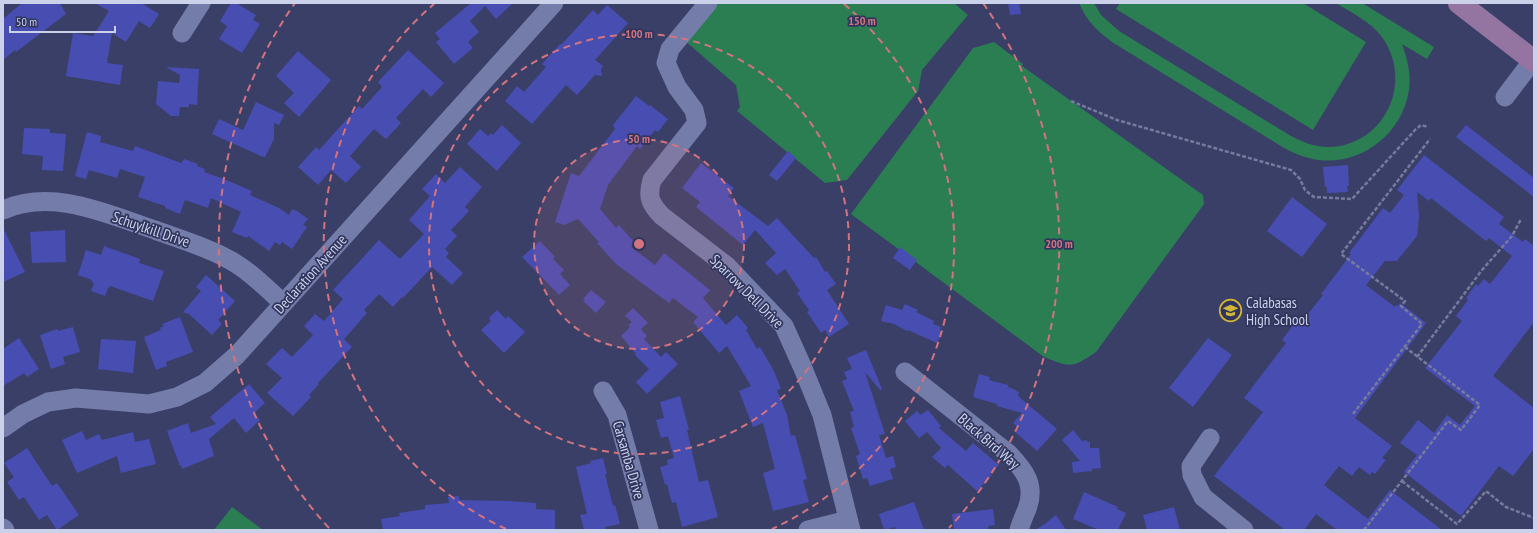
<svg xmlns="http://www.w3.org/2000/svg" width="1537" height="533" font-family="'PT Sans Narrow',sans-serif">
  <rect width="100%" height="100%" fill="#3a3f68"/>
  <g fill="#2a7e52">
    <polygon points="716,3 954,3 968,15 922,70 918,91 847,180 825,183 737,111 740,107 736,85 684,40"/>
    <path d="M1079 3H1094L1101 15 1119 31 1291 136C1302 142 1313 146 1326 147 1383 148 1415 83 1382 37 1371 22 1352 13 1336 3H1362L1434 47 1427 59 1402 44C1408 61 1412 77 1408 95 1399 139 1353 170 1309 158 1300 156 1292 152 1284 148L1112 42C1097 31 1086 20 1079 3Z"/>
    <polygon points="1120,3 1303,3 1366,42 1313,130 1116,9"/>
    <path d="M994 42 1023 64 1022 66 1203 195 1204 204 1096 352C1072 368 1071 368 1044 357L851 214 973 48Z"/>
    <polygon points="232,507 263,530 214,530"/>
  </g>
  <g fill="#484db2">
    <polygon points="22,3 60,3 66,14 16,52 15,50 3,60 3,19"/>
    <polygon points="95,3 141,3 159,14 150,28 139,21 126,42 112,33 107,63 123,65 120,85 66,76 73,33 93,36 109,11"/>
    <polygon points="231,3 236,3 256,15 253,20 260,24 242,53 219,39 227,26 220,21"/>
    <polygon points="471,3 513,3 496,19 485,6 470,21 479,32 468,42 473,48 454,64 436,42 440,39 435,33"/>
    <polygon points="1008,3 1019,3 1021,14 1010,15"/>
    <polygon points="607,5 628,23 595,60 603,66 601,69 602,76 595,75 577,95 566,85 532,124 505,101 517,86 524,92 546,67 542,64 560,44 561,45 593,10 598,15"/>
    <polygon points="408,50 444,83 431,97 423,89 396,118 401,123 386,139 374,129 350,156 361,167 346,183 331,170 318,185 298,167 316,147 319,150 359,106 362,109 382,87 378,82"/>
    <polygon points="298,51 331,80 299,117 284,103 294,93 276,76"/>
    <polygon points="166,67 199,69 197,105 189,104 189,107 180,107 179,116 171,116 156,104 158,81 179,83 180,75"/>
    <polygon points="636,96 649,106 650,105 668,119 658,132 655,130 640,149 637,146 608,185 600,209 616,228 619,225 635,243 631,247 655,265 664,253 710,290 703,298 726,325 737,315 748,328 746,330 757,349 760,347 774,371 781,389 777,390 787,415 791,436 795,435 807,479 803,480 809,502 773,511 763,473 775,469 763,423 753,427 739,391 751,386 727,346 719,353 693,322 698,317 673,298 669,303 616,264 597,243 599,242 578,219 564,225 555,222 571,173 579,176 615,129 613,125"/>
    <polygon points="256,102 284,115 279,125 274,123 274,139 265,157 263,156 263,157 212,134 219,119 243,130"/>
    <polygon points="502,125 521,143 497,171 467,144 480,129 488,136 491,133 493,135"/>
    <polygon points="1466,125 1534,178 1534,197 1456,137"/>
    <polygon points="24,128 50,129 50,133 66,134 63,171 42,170 43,156 22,154"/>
    <polygon points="87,132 101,136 100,142 133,151 135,146 181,163 184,159 198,164 197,166 205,169 204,172 224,179 252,191 250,195 279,208 289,215 292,209 297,211 308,219 303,225 307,227 292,249 282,242 280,245 275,242 269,251 248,236 247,238 232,232 241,212 211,198 208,208 185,200 180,214 165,208 165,206 138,197 145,177 120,169 117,178 89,170 86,179 75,176"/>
    <polygon points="788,151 796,158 777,181 769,175"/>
    <polygon points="1424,155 1504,217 1499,224 1523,242 1525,239 1534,246 1534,322 1493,376 1534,408 1534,449 1513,476 1499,466 1461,516 1404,472 1417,455 1400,443 1418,420 1434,433 1447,415 1460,425 1475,406 1425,368 1462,321 1456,316 1468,300 1466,298 1476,284 1478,286 1484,279 1490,284 1512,256 1489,238 1486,241 1431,198 1429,201 1417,192 1419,216 1417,236 1397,261 1385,261 1366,285 1395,307 1396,305 1398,306 1400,303 1426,323 1355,418 1392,446 1382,458 1386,460 1375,474 1372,472 1370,475 1359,467 1352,476 1339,466 1324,485 1368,519 1390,490 1442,530 1337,530 1316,514 1304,530 1285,530 1214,476 1263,412 1244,398 1286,343 1282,340 1300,316 1304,319 1323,295 1321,294 1351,254 1349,253 1383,208 1390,213 1404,195 1397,190"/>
    <polygon points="701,163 734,188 728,196 768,226 777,218 814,258 816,257 825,272 827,271 836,284 827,290 849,324 829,337 825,330 821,333 807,312 809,310 797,293 800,291 785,269 777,275 765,263 776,253 755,230 743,245 696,207 700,202 682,188"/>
    <polygon points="1348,165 1349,186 1347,186 1348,192 1327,193 1327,187 1325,187 1323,167"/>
    <polygon points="460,167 482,187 465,207 469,211 451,230 457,236 445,249 449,253 446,257 463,273 452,285 432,267 403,298 402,297 393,307 379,294 364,310 367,313 344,339 352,347 350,349 318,383 319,384 309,395 311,397 293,416 267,393 282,378 266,364 282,348 292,357 313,335 304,326 315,314 324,321 343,299 333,290 379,240 400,259 424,234 409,220 430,196 422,189 436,174 445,183"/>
    <polygon points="1292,197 1327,224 1302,257 1267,231"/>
    <polygon points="3,228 25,272 3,282"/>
    <polygon points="65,230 66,262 32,263 30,232"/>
    <polygon points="540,241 555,257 553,259 564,270 560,274 570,285 559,295 522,257"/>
    <polygon points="104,246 140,259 139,263 164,271 153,301 110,286 109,288 108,288 105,296 91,291 94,283 92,282 92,280 78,275 86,250 101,255"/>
    <polygon points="900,247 917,260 910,270 893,258"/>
    <polygon points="206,275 235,301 218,320 222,324 212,335 189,314 183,312 201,291 196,287"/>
    <polygon points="591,290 606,302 596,313 584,302 585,301 583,299"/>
    <polygon points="905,304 918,310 916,312 934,321 933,324 941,327 940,331 942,332 937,343 908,330 907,331 894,324 881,321 886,305 902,310"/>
    <polygon points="633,308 648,323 641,329 647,336 644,339 661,357 666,352 678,364 647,394 636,382 649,369 635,355 636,354 621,336 630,327 628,325 632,322 625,316"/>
    <polygon points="497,310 506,319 508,316 525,332 504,353 481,330 491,321 489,318"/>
    <polygon points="180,317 193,352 166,362 167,366 156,370 144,337 161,330 160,328 164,326 162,324"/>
    <polygon points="73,327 80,352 63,357 65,364 51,369 40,335 57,329 58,331"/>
    <polygon points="19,338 39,369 27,377 24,373 3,386 3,349"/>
    <polygon points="1208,338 1232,355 1193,407 1169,388"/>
    <polygon points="101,339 136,341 133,373 98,369"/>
    <polygon points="866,350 882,389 880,390 865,372 885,434 879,435 886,458 893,456 896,467 890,469 893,479 870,486 867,478 863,479 856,456 860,454 851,428 854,427 850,412 854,411 842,381 847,379 844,372 852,369 847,358"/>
    <polygon points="979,374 990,377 989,380 1008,385 1008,387 1016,390 1016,391 1019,392 1018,396 1057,429 1037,451 1015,432 1019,428 1013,423 1022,413 997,406 997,404 973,397"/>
    <polygon points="249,384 265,403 254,413 260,420 246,433 234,418 209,439 214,456 182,469 181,465 180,466 167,431 188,423 191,433 216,424 210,417"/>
    <polygon points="680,396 689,430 687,430 699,482 708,480 718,517 682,527 676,502 672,503 667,484 665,485 660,467 668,465 667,460 674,458 668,436 661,438 656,420 664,418 660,402"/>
    <polygon points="928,410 941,426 939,428 966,451 973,443 999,465 990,474 992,475 977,491 948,465 945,468 932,457 941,448 927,432 919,438 905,421 917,411 920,415"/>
    <polygon points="1073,430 1082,441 1087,440 1087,442 1090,442 1090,448 1099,448 1101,468 1092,469 1092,471 1073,473 1072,462 1080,461 1062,440"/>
    <polygon points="82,431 86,440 99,434 102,440 133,432 135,442 149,439 156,464 121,473 117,456 77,473 62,440"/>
    <polygon points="27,448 52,486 57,483 79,515 57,530 47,515 39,520 24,497 19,500 7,482 14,477 4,463"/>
    <polygon points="603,458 607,474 605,474 613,506 615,505 620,524 605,527 606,530 584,530 580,515 587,514 576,467 591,463 590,461"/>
    <polygon points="1084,492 1118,507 1117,509 1126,513 1118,530 1099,530 1073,519"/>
    <polygon points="459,496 459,500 508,501 536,503 536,509 555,510 555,530 383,530 381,519 400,516 399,513 425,509 425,505 449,503 448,497"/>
    <polygon points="914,502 924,530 896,530 895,527 884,530 879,514"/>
    <polygon points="1174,507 1180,530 1147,530 1143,515"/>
    <polygon points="993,509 995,525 988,526 989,530 954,530 952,514"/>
    <polygon points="1056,515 1066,530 1035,530 1046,523"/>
  </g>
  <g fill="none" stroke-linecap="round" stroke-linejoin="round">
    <g stroke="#767b9d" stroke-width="2.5" stroke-dasharray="4 2" stroke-linecap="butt">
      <polyline points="1071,101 1117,120 1291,170 1300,179 1305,190 1314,197 1352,199 1415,130 1421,125 1428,127"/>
      <polyline points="1417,357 1482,270 1512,236 1521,219"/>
      <polyline points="1353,414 1422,324 1401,306 1405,301 1341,254 1430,139"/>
      <polyline points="1402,481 1457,524 1486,491 1506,507 1534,518"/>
      <polyline points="1364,530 1448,421 1461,430 1480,405 1405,347"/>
    </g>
    <g stroke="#747ca9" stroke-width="19">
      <path d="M708 3 670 49 666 63 677 87 694 110 697 123 652 180C647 196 650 204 662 216L727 266 784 326 802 366 822 415 851 530"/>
      <polyline points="182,33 201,3"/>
      <polyline points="1505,97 1533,60"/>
      <path d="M3 210C53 188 107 214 155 230 179 239 204 246 226 258 248 269 265 287 283 303"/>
      <path d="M905 372 1009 454C1025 471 1036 485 1027 509 1024 516 1021 523 1019 530"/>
      <polyline points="603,391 617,415 649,530"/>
      <polyline points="3,428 23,414 48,402 76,398 149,404 177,397 205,383 237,355 554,3"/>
      <polyline points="1210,438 1191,466 1192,475 1203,497 1244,530"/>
      <polyline points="3,528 5,530"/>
      <polyline points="808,530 848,520"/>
    </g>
    <polyline stroke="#9474a0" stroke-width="22" points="1459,3 1534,61"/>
  </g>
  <circle cx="639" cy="244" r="105" fill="#d2747f" fill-opacity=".12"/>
  <g fill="none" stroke="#d2747f" stroke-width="2" stroke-dasharray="7 5">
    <circle cx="639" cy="244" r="105"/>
    <circle cx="639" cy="244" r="210"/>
    <path d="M506 529A315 315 0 0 1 434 4M844 4A315 315 0 0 1 772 529"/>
    <path d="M329 528A420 420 0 0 1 295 3M983 3A420 420 0 0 1 949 528"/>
  </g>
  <defs>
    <symbol id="school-ring" viewBox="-11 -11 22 22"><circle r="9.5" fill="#30355d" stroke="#d2b736" stroke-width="1.5"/><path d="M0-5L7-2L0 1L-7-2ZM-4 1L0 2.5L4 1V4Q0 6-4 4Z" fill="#d2b736"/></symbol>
  </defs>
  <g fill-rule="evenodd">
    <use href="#school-ring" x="1218" y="298" width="25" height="25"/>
  </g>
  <g text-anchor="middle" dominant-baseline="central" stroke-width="3.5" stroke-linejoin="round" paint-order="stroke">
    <g font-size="15" fill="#ccd1ea" stroke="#30355d">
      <text transform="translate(151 229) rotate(19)">Schuylkill Drive</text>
      <text transform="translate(310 274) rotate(-48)">Declaration Avenue</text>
      <text transform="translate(747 291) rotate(45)">Sparrow Dell Drive</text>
      <text transform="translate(989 441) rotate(41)">Black Bird Way</text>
      <text transform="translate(629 460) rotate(74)">Carsamba Drive</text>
    </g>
    <g font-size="15" fill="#ccd1ea" stroke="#30355d" text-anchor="start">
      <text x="1246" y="302">Calabasas<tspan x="1246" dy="17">High School</tspan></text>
    </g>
  </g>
  <circle cx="639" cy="244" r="6" fill="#d2747f" stroke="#30355d" stroke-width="2"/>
  <g font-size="12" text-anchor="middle" font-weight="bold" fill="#d2747f" stroke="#30355d" stroke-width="3.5" stroke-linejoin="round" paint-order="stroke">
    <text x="862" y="25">150 m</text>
    <text x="639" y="38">100 m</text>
    <text x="639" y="143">50 m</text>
    <text x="1059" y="248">200 m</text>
  </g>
  <rect width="1537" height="533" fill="none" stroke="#ccd1ea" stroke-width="8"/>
  <path d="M10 26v6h105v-6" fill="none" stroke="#ccd1ea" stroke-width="2"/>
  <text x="16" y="26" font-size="12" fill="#ccd1ea" stroke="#30355d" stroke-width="3" paint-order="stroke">50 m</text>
</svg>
